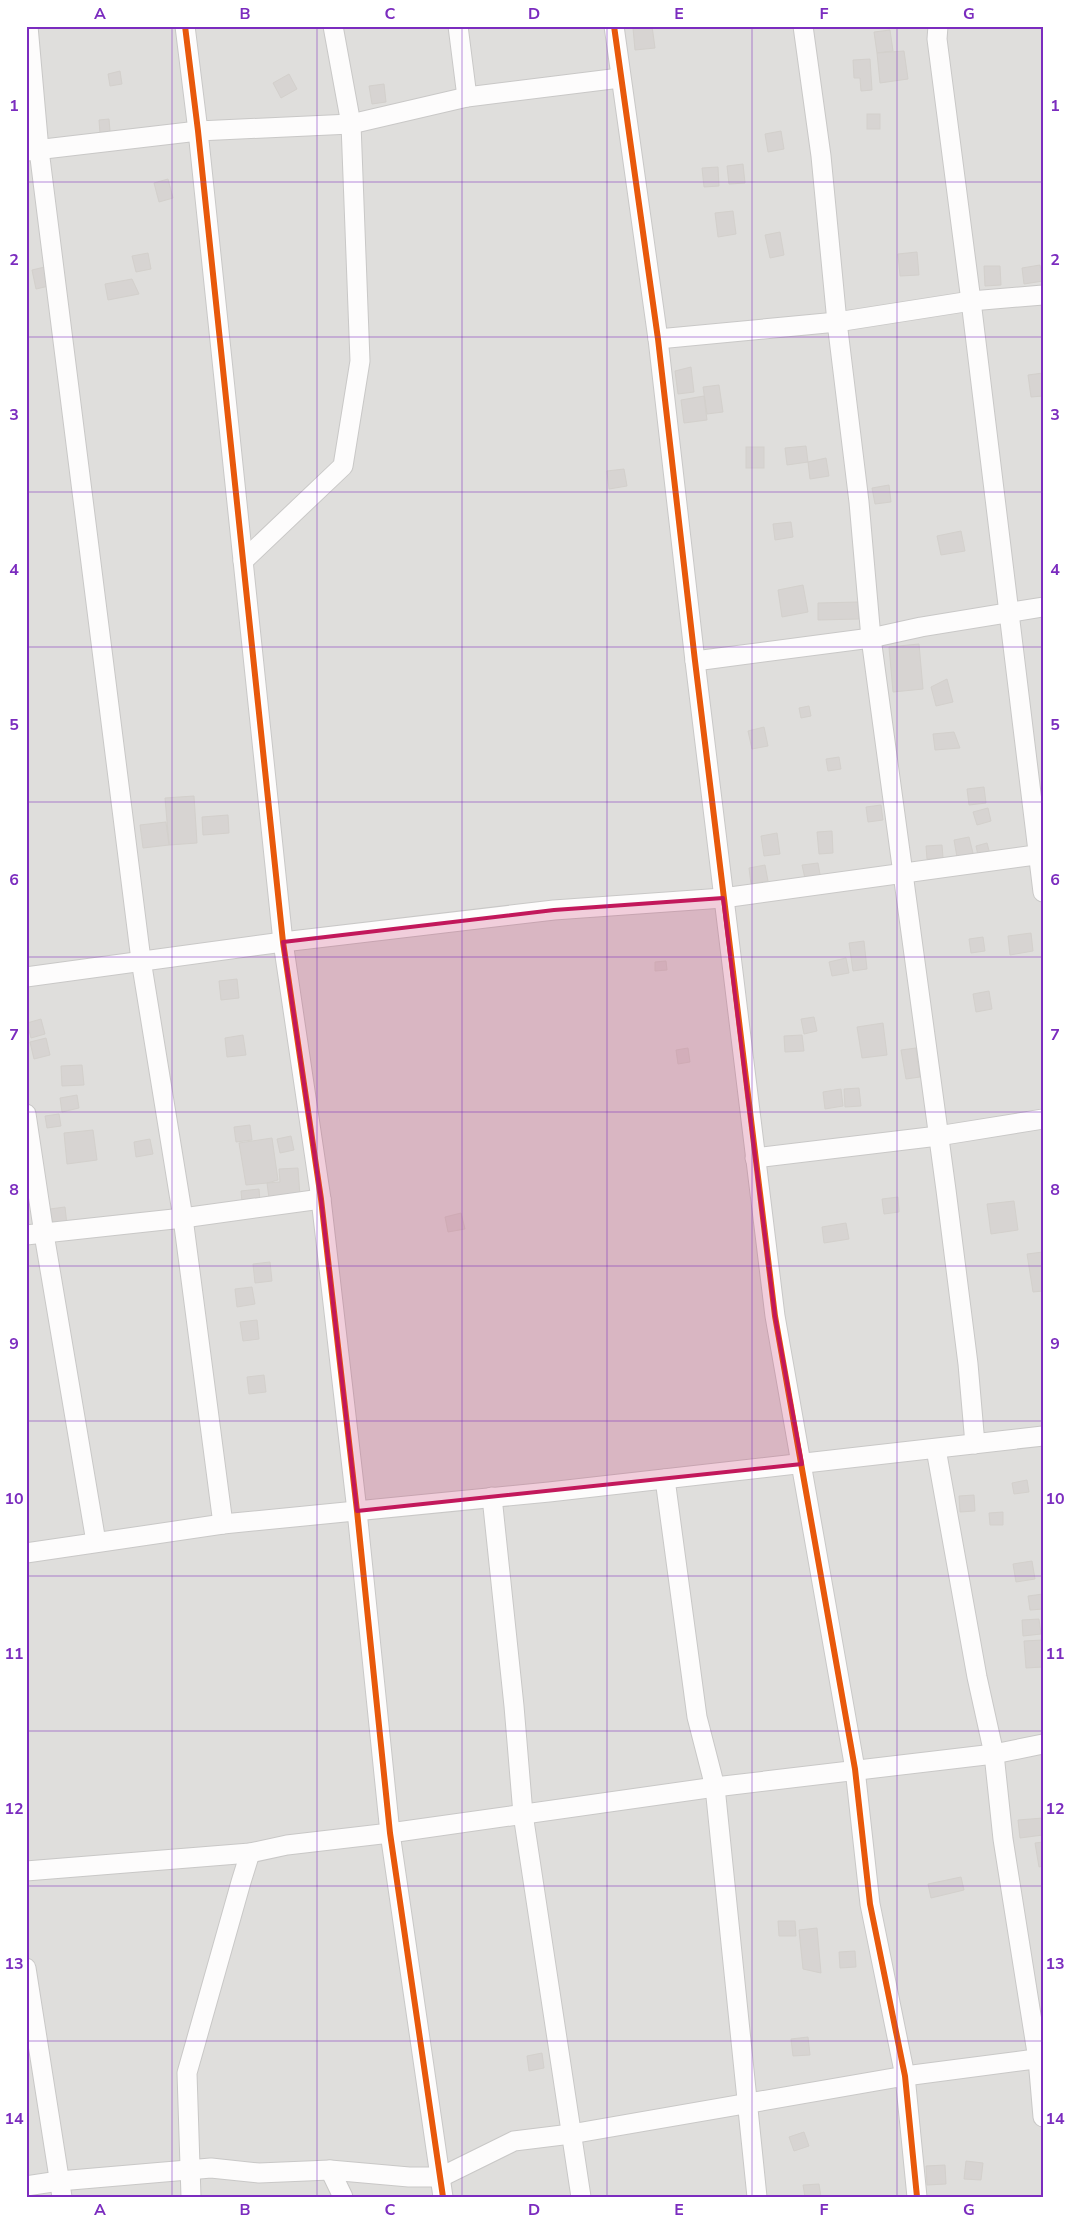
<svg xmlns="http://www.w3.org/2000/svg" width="1069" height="2223" font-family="'Nunito Sans',sans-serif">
  <rect width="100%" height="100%" fill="#f0eeeb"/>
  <rect fill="#dfdedc" x="26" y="26" width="1017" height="2171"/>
  <g fill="#d7d4d2" stroke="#d3d0cc">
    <polygon points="652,26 655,48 635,50 633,28"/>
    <polygon points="890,30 893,51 877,53 874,32"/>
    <polygon points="904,51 908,79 880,83 877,53"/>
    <polygon points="870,59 872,90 861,91 860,78 854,78 853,60"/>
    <polygon points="120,71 122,84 110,86 108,74"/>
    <polygon points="289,74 297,89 281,98 273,83"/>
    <polygon points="384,84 386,102 372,104 369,86"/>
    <rect x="867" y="114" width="13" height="15"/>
    <polygon points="109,119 110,131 100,133 99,120"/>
    <polygon points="781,131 784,149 768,152 765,134"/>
    <polygon points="743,164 745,183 729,184 727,166"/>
    <polygon points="718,167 719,186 704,187 702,168"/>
    <polygon points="168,179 173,198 159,202 154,183"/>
    <polygon points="733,211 736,234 718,237 715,213"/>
    <polygon points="780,232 784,255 770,258 765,235"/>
    <polygon points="917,252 919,275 900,276 898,254"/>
    <polygon points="148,253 151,269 136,272 132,256"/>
    <polygon points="1040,265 1043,281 1024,284 1022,268"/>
    <polygon points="49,266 53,285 36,289 32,270"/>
    <polygon points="984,266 1000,266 1001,285 985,286"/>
    <polygon points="132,279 139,294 108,300 105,284"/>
    <polygon points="691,367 694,392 678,394 675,371"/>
    <polygon points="1043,373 1043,396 1031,397 1028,375"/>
    <polygon points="719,385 723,412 707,414 703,387"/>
    <polygon points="704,396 707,420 684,423 681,400"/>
    <polygon points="806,446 808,462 787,465 785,448"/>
    <rect x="746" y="447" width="18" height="21"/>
    <polygon points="826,458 829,476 810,479 808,462"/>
    <polygon points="624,469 627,486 609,489 607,471"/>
    <polygon points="889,485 891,502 875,504 872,488"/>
    <polygon points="791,522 793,537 775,540 773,524"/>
    <polygon points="961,531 965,551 941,555 937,536"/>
    <polygon points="803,585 808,612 782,617 778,590"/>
    <polygon points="858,602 859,619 818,620 818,603"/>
    <polygon points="919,644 923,689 893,692 889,647"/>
    <polygon points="947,679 953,702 936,706 931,687"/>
    <polygon points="809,706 811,716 801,718 799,708"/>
    <polygon points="764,727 768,746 752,749 748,731"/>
    <polygon points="954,732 960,748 935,750 933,734"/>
    <polygon points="839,757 841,769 828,771 826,759"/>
    <polygon points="984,787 986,803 969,805 967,789"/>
    <polygon points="194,796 197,843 169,845 165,798"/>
    <polygon points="881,805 883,820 868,822 866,807"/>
    <polygon points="988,808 991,821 977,825 973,812"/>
    <polygon points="228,815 229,833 203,835 202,817"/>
    <polygon points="166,822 169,845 143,848 140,825"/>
    <polygon points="832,831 833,853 819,854 817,832"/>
    <polygon points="777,833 780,854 764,856 761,836"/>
    <polygon points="969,837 973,853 957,857 954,840"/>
    <polygon points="987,843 991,858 979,860 976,846"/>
    <polygon points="942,845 943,858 927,859 926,846"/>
    <polygon points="818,863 821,880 806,883 802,865"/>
    <polygon points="765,865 768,881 751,884 749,868"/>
    <polygon points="1031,933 1033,951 1010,955 1008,936"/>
    <polygon points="983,937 985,951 971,953 969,939"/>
    <polygon points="864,941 867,969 853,971 849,943"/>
    <polygon points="846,958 849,973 832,976 829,962"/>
    <polygon points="666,961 667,970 655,971 655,962"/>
    <polygon points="237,979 239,998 221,1000 219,981"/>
    <polygon points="989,991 992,1009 976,1012 973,994"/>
    <polygon points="814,1017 817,1031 804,1034 801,1019"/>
    <polygon points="41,1019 45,1034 31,1038 27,1023"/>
    <polygon points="883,1023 887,1055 862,1058 857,1027"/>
    <polygon points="243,1035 246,1055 227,1057 225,1038"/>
    <polygon points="802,1035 804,1051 785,1052 784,1036"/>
    <polygon points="46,1038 50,1055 34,1059 30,1042"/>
    <polygon points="688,1048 690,1062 678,1064 676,1050"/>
    <polygon points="916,1048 920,1077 906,1079 901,1050"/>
    <polygon points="82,1065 84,1085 62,1086 61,1066"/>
    <polygon points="859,1088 861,1106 845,1107 844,1089"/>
    <polygon points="841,1089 843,1106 825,1109 823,1092"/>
    <polygon points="77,1095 79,1108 62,1112 60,1098"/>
    <polygon points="59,1114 61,1126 47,1128 45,1116"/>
    <polygon points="250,1125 252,1140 236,1142 234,1127"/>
    <polygon points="93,1130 97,1160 67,1164 64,1133"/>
    <polygon points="291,1136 294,1150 280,1153 277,1139"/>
    <polygon points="272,1138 278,1180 267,1183 246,1185 239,1143"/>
    <polygon points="150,1139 153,1154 136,1157 134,1142"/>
    <polygon points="298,1168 300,1196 269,1198 267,1183 280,1182 279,1169"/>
    <polygon points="259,1189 260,1201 242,1202 241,1191"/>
    <polygon points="898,1197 899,1212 884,1214 882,1199"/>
    <polygon points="1014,1201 1018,1230 991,1234 987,1204"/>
    <polygon points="65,1207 67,1225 53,1227 50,1209"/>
    <polygon points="461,1213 465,1229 448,1232 445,1217"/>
    <polygon points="846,1223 849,1239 824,1243 822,1227"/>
    <polygon points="1043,1252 1043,1291 1033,1292 1027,1254"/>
    <polygon points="270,1262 272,1281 255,1283 253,1264"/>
    <polygon points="252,1287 255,1304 237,1307 235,1289"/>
    <polygon points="257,1320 259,1339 243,1341 240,1322"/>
    <polygon points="264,1375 266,1392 249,1394 247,1377"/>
    <polygon points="1027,1480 1029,1492 1014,1494 1012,1483"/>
    <polygon points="974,1495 975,1511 960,1512 959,1496"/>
    <polygon points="1003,1512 1003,1525 990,1525 989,1513"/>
    <polygon points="1032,1561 1035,1579 1016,1582 1013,1564"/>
    <polygon points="1043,1594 1043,1609 1030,1610 1028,1596"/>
    <polygon points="1039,1619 1041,1634 1023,1636 1022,1620"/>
    <polygon points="1043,1640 1043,1667 1026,1668 1024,1641"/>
    <polygon points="1043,1818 1043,1835 1020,1838 1018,1820"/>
    <polygon points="1043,1842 1043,1866 1039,1867 1035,1843"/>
    <polygon points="961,1877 964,1890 931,1898 928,1884"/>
    <polygon points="778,1921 795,1921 796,1936 779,1936"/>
    <polygon points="817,1928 821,1973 803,1969 799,1930"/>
    <polygon points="855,1951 856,1967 840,1968 839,1952"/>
    <polygon points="808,2037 810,2055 793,2056 791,2039"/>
    <polygon points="542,2053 544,2068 529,2071 527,2056"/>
    <polygon points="804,2132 809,2146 794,2151 789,2137"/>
    <polygon points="966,2161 983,2163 981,2180 964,2179"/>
    <polygon points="945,2165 946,2184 927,2185 926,2166"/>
    <polygon points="819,2184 821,2197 805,2197 803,2185"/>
  </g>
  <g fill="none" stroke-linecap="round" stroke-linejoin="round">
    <defs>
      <g id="minor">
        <polyline points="28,26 39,150 141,960 183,1218 223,1524"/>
        <polyline points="185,26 198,131 283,942 321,1199 357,1511 390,1833 443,2197"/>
        <polyline points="458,26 467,97"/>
        <polyline points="614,26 658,339 695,661 775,1316 855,1769 870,1904 905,2076 917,2197"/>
        <polyline points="803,26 821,156 837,322 971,301 1043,295"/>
        <polyline points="938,26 937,39 971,301 1043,892"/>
        <polyline points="27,151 198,131 351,124 467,97 620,78"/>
        <polyline points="658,339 837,322 859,502 871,638 946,1190 968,1364 975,1444"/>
        <polyline points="243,561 343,466 360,361 351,124 333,26"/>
        <polyline points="695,661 871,638 921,627 1043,607"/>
        <polyline points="26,977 283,942 554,910 723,898 1043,854"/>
        <polyline points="26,1114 44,1234 96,1542"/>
        <polyline points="755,1158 938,1136 1043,1119"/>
        <polyline points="26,1235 183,1218 321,1199"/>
        <polyline points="936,1449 977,1677 994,1754 1003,1839 1038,2059 1043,2117"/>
        <polyline points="665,1479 697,1717 715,1787 757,2197"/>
        <polyline points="492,1497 514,1706 523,1814 581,2197"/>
        <polyline points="26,1553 223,1524 549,1492 1043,1436"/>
        <polyline points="26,1871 250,1853 287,1845 390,1833 715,1787 994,1754 1043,1744"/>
        <polyline points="26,1968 62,2197"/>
        <polyline points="330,2170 343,2197"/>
        <polyline points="26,2186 59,2181 211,2168 259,2173 330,2170 409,2177 441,2177 514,2141 571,2134 905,2076 1043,2058"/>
        <polyline points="191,2197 187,2073 241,1882 250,1853"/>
      </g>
    </defs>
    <use href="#minor" stroke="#c9c8c7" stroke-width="21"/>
    <use href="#minor" stroke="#fdfcfc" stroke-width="19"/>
    <defs>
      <g id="cycleway">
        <polyline points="185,26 198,131 283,942 321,1199 357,1511 390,1833 443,2197"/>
        <polyline points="614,26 658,339 695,661 775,1316 855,1769 870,1904 905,2076 917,2197"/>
      </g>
    </defs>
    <use href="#cycleway" stroke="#fff" stroke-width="9"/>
    <use href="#cycleway" stroke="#e8590c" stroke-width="6"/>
  </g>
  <path fill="#c2185b" fill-opacity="0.2" stroke="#c2185b" stroke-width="4" stroke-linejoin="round" d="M723 898 775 1316 802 1464 357 1511 321 1199 283 942 554 910Z"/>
  <path fill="none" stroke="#7b2cbf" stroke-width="1" stroke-opacity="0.55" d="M172 26V2197M317 26V2197M462 26V2197M607 26V2197M752 26V2197M897 26V2197M26 182H1043M26 337H1043M26 492H1043M26 647H1043M26 802H1043M26 957H1043M26 1112H1043M26 1266H1043M26 1421H1043M26 1576H1043M26 1731H1043M26 1886H1043M26 2041H1043"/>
  <rect width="1069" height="2223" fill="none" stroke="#ffffff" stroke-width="55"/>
  <rect x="28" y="28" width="1014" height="2168" fill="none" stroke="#7b2cbf" stroke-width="2"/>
  <g font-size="16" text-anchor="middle" font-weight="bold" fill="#7b2cbf">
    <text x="100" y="19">A</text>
    <text x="245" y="19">B</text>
    <text x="390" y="19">C</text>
    <text x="534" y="19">D</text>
    <text x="679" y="19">E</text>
    <text x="824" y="19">F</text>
    <text x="969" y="19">G</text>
    <text x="14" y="111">1</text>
    <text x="1055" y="111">1</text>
    <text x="14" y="265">2</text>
    <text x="1055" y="265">2</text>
    <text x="14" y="420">3</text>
    <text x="1055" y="420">3</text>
    <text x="14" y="575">4</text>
    <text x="1055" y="575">4</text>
    <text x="14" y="730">5</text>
    <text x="1055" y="730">5</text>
    <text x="14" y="885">6</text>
    <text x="1055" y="885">6</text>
    <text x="14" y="1040">7</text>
    <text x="1055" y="1040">7</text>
    <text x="14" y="1195">8</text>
    <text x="1055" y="1195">8</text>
    <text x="14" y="1349">9</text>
    <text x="1055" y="1349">9</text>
    <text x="14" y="1504">10</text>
    <text x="1055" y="1504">10</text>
    <text x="14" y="1659">11</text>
    <text x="1055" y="1659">11</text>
    <text x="14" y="1814">12</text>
    <text x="1055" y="1814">12</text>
    <text x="14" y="1969">13</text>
    <text x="1055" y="1969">13</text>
    <text x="14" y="2124">14</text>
    <text x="1055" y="2124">14</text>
    <text x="100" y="2215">A</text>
    <text x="245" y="2215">B</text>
    <text x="390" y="2215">C</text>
    <text x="534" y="2215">D</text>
    <text x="679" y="2215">E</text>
    <text x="824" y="2215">F</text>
    <text x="969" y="2215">G</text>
  </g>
</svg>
